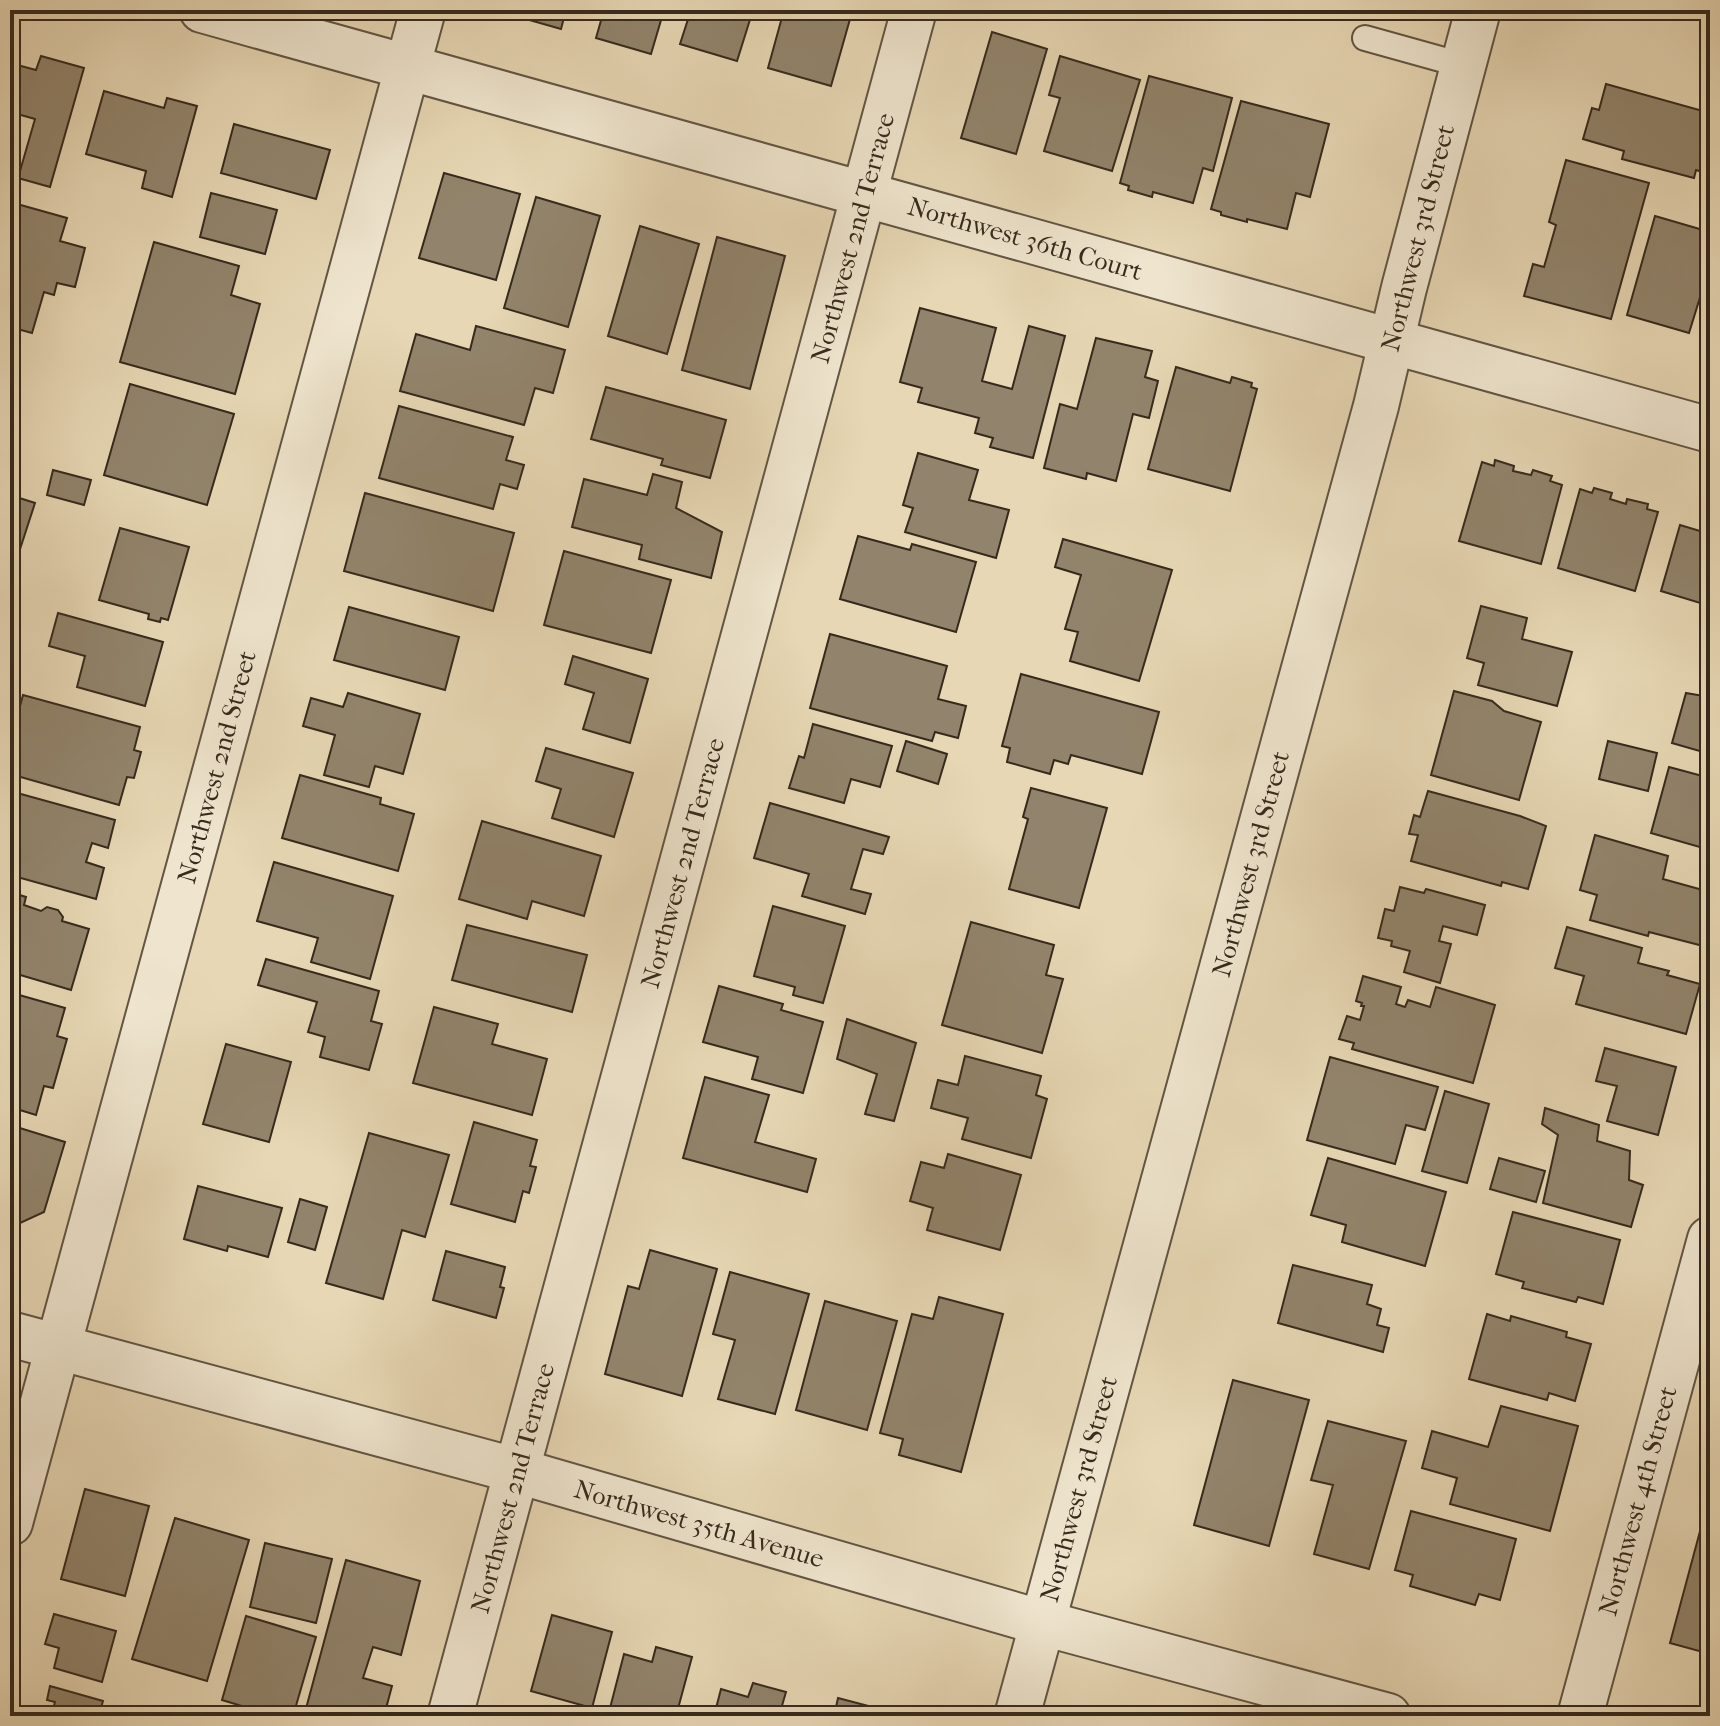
<svg xmlns="http://www.w3.org/2000/svg" width="1720" height="1726" font-family="'IM FELL French Canon',serif">
  <rect width="100%" height="100%" fill="#e7d7b4"/>
  <filter id="stains"><feTurbulence type="fractalNoise" baseFrequency=".0025" numOctaves="4"/><feColorMatrix values="0 0 0 0 .2 0 0 0 0 .09 0 0 0 0 .02 0 0 0 .5 -.17"/></filter>
  <radialGradient id="worn" r=".72"><stop offset=".6" stop-color="#630" stop-opacity="0"/><stop offset="1" stop-color="#630" stop-opacity=".3"/></radialGradient>
  <g fill="#92846c" stroke="#362a1d" stroke-width="2">
    <polygon points="498,10 566,10 561,29 498,11"/>
    <polygon points="604,10 664,10 651,54 596,38"/>
    <polygon points="691,10 753,10 737,61 680,44"/>
    <polygon points="784,10 845,10 852,12 831,86 768,68"/>
    <polygon points="992,32 1047,49 1016,154 961,138"/>
    <polygon points="41,56 84,68 50,187 18,178 35,119 10,112 10,63 36,70"/>
    <polygon points="1060,56 1140,80 1112,171 1044,151 1060,98 1049,95"/>
    <polygon points="1149,76 1232,98 1213,171 1203,168 1193,203 1153,192 1152,197 1128,190 1129,186 1120,183"/>
    <polygon points="1606,84 1710,113 1709,174 1696,170 1694,178 1622,159 1624,151 1583,139 1592,108 1599,110"/>
    <polygon points="104,91 164,108 167,98 197,106 172,197 142,188 146,171 86,154"/>
    <polygon points="1241,101 1329,124 1310,197 1296,193 1287,229 1247,219 1247,222 1221,215 1221,212 1211,209"/>
    <polygon points="234,124 330,150 316,199 221,173"/>
    <polygon points="1566,160 1649,183 1611,319 1524,296 1533,264 1544,267 1556,225 1549,222"/>
    <polygon points="444,173 520,194 496,280 419,258"/>
    <polygon points="211,193 277,210 265,254 200,237"/>
    <polygon points="536,197 600,216 568,327 504,308"/>
    <polygon points="10,202 67,218 60,241 85,248 75,287 57,283 54,295 44,292 32,333 10,327"/>
    <polygon points="1655,216 1710,232 1710,265 1689,333 1627,315"/>
    <polygon points="640,226 699,244 667,354 608,336"/>
    <polygon points="717,237 785,256 750,389 682,370"/>
    <polygon points="154,242 239,266 231,295 260,304 235,394 120,362"/>
    <polygon points="920,308 996,328 982,381 1012,389 1029,326 1065,336 1033,458 990,447 993,438 975,433 979,418 918,402 922,388 900,382"/>
    <polygon points="476,326 565,350 553,393 535,388 524,425 400,391 416,334 470,350"/>
    <polygon points="1096,338 1152,351 1145,377 1158,381 1149,418 1133,414 1116,481 1087,473 1086,479 1044,468 1060,404 1077,409"/>
    <polygon points="1176,367 1230,383 1232,377 1252,383 1251,387 1257,389 1230,491 1148,469"/>
    <polygon points="130,384 234,414 207,505 104,475"/>
    <polygon points="606,387 726,420 710,478 661,465 663,459 591,439"/>
    <polygon points="399,406 513,437 506,460 524,465 517,489 500,484 493,509 379,478"/>
    <polygon points="918,453 978,470 969,500 1009,510 996,558 905,532 913,508 903,505"/>
    <polygon points="1495,460 1514,466 1513,471 1531,475 1533,470 1552,476 1550,481 1562,485 1541,564 1459,541 1482,462 1494,466"/>
    <polygon points="53,470 91,480 84,505 47,495"/>
    <polygon points="653,474 682,482 676,508 722,532 711,578 639,559 642,545 572,527 584,479 647,495"/>
    <polygon points="1594,488 1612,493 1610,499 1626,504 1627,499 1648,504 1647,509 1658,512 1635,591 1558,568 1580,489 1592,493"/>
    <polygon points="365,493 514,533 493,611 344,571"/>
    <polygon points="10,495 35,503 10,580"/>
    <polygon points="1680,525 1710,534 1710,606 1661,591"/>
    <polygon points="120,528 189,547 168,620 161,618 160,622 148,619 149,614 99,600"/>
    <polygon points="858,536 910,550 912,544 976,562 956,632 840,599"/>
    <polygon points="1063,539 1172,570 1139,681 1070,661 1078,632 1065,629 1081,575 1055,567"/>
    <polygon points="564,551 671,580 651,653 544,625"/>
    <polygon points="1481,606 1527,618 1522,639 1572,652 1557,706 1478,685 1484,663 1467,658"/>
    <polygon points="349,607 459,637 445,690 334,660"/>
    <polygon points="58,613 163,642 145,706 77,687 85,656 49,646"/>
    <polygon points="830,634 947,666 938,699 966,706 958,738 935,732 932,741 810,708"/>
    <polygon points="573,656 648,679 630,743 583,729 594,693 565,684"/>
    <polygon points="1021,674 1159,712 1142,774 1071,755 1068,764 1054,760 1050,774 1007,762 1010,748 1002,746"/>
    <polygon points="1454,691 1492,701 1504,711 1541,722 1519,800 1431,775"/>
    <polygon points="348,693 420,714 403,774 375,766 369,787 324,775 335,735 303,726 311,698 343,707"/>
    <polygon points="1686,693 1710,697 1710,754 1672,743"/>
    <polygon points="23,695 140,727 134,750 141,752 134,778 127,777 119,805 10,774 10,744"/>
    <polygon points="813,724 892,746 880,787 851,779 844,803 789,788 799,756 804,758"/>
    <polygon points="906,741 947,754 938,784 897,771"/>
    <polygon points="1608,741 1657,753 1648,791 1599,779"/>
    <polygon points="546,748 633,773 614,837 552,818 561,789 536,781"/>
    <polygon points="1669,767 1710,778 1710,850 1651,833"/>
    <polygon points="300,775 381,798 380,804 414,814 398,871 282,838"/>
    <polygon points="1031,788 1107,808 1079,908 1009,889 1028,819 1023,817"/>
    <polygon points="10,791 115,820 108,848 92,843 86,862 104,868 96,899 10,875"/>
    <polygon points="1428,791 1520,816 1546,826 1528,889 1502,882 1501,886 1411,861 1418,835 1409,834 1414,815 1420,817"/>
    <polygon points="770,803 889,837 883,854 863,849 851,889 871,894 865,914 802,896 809,874 754,858"/>
    <polygon points="482,821 601,856 584,916 532,901 527,919 459,899"/>
    <polygon points="1595,835 1668,856 1663,879 1710,892 1710,936 1707,947 1649,932 1648,936 1590,920 1597,895 1580,890"/>
    <polygon points="274,862 393,896 370,979 311,962 318,938 257,921"/>
    <polygon points="1400,887 1424,893 1426,889 1485,905 1477,935 1443,926 1439,941 1451,944 1440,983 1404,972 1410,951 1391,946 1392,941 1378,938 1385,909 1394,911"/>
    <polygon points="10,892 26,897 24,905 41,911 47,907 58,910 63,917 62,921 89,929 71,990 10,972"/>
    <polygon points="773,906 845,926 823,1003 793,995 795,987 754,976"/>
    <polygon points="971,922 1054,945 1046,975 1063,979 1042,1053 942,1025"/>
    <polygon points="467,925 587,955 572,1012 452,980"/>
    <polygon points="1567,927 1642,948 1638,963 1669,971 1667,975 1700,984 1686,1034 1576,1004 1584,976 1555,968"/>
    <polygon points="266,959 379,991 371,1021 382,1024 369,1070 320,1057 325,1037 308,1032 317,1002 258,985"/>
    <polygon points="1363,976 1401,987 1396,1004 1405,1007 1408,1000 1430,1007 1436,987 1495,1005 1473,1083 1352,1049 1354,1043 1339,1039 1347,1016 1360,1020 1364,1006 1361,1006 1362,1003 1356,1001"/>
    <polygon points="719,986 783,1004 781,1010 823,1022 803,1093 752,1079 758,1057 703,1042"/>
    <polygon points="12,993 65,1008 57,1036 67,1039 53,1088 44,1086 36,1115 10,1107 10,1000"/>
    <polygon points="434,1007 498,1024 492,1044 547,1059 532,1115 413,1083"/>
    <polygon points="847,1019 916,1043 894,1121 865,1114 877,1074 837,1059"/>
    <polygon points="226,1044 291,1062 269,1142 203,1124"/>
    <polygon points="1605,1048 1676,1067 1658,1135 1607,1121 1617,1086 1596,1081"/>
    <polygon points="965,1056 1041,1076 1036,1095 1047,1099 1031,1158 962,1139 968,1118 931,1108 938,1080 958,1085"/>
    <polygon points="1330,1057 1438,1087 1425,1130 1406,1125 1395,1164 1307,1140"/>
    <polygon points="705,1077 769,1095 755,1142 816,1159 807,1192 683,1158"/>
    <polygon points="1445,1091 1489,1104 1467,1183 1422,1171"/>
    <polygon points="1545,1108 1599,1125 1597,1141 1630,1151 1629,1180 1643,1185 1631,1227 1543,1203 1558,1135 1542,1124"/>
    <polygon points="474,1122 537,1140 530,1166 536,1167 529,1193 523,1191 515,1222 451,1204"/>
    <polygon points="10,1125 65,1142 44,1212 18,1224 10,1222"/>
    <polygon points="369,1133 449,1155 425,1237 402,1230 383,1299 326,1283"/>
    <polygon points="948,1154 1021,1175 1000,1250 927,1230 933,1208 910,1201 921,1162 944,1168"/>
    <polygon points="1328,1158 1446,1192 1425,1266 1342,1242 1346,1225 1311,1215"/>
    <polygon points="1499,1158 1545,1171 1536,1202 1490,1189"/>
    <polygon points="198,1186 282,1208 268,1257 228,1246 227,1251 184,1239"/>
    <polygon points="300,1199 327,1207 315,1250 288,1242"/>
    <polygon points="1513,1212 1620,1240 1603,1304 1578,1297 1576,1302 1522,1288 1524,1282 1496,1274"/>
    <polygon points="650,1250 717,1269 682,1396 605,1374 628,1286 639,1289"/>
    <polygon points="446,1251 505,1267 500,1287 504,1288 496,1318 433,1300"/>
    <polygon points="1293,1265 1372,1285 1367,1304 1381,1309 1377,1325 1389,1328 1383,1352 1278,1323"/>
    <polygon points="730,1272 809,1294 775,1414 718,1399 735,1340 713,1334"/>
    <polygon points="939,1297 1003,1314 961,1472 899,1455 903,1439 880,1433 912,1314 933,1319"/>
    <polygon points="825,1301 897,1321 867,1430 796,1410"/>
    <polygon points="1487,1314 1510,1321 1511,1316 1567,1332 1566,1337 1591,1344 1575,1401 1549,1393 1547,1400 1469,1379"/>
    <polygon points="1233,1380 1309,1400 1269,1546 1194,1525"/>
    <polygon points="1501,1406 1578,1426 1550,1531 1450,1504 1457,1478 1422,1468 1432,1431 1488,1447"/>
    <polygon points="1328,1421 1406,1441 1369,1569 1314,1554 1333,1485 1311,1480"/>
    <polygon points="85,1489 149,1506 125,1596 61,1579"/>
    <polygon points="1710,1494 1710,1654 1670,1643"/>
    <polygon points="1411,1511 1516,1539 1500,1600 1479,1594 1475,1605 1410,1586 1413,1575 1395,1570"/>
    <polygon points="175,1518 249,1540 207,1681 132,1659"/>
    <polygon points="265,1543 332,1559 316,1623 250,1607"/>
    <polygon points="346,1560 420,1581 401,1655 373,1647 363,1678 392,1686 384,1716 304,1716"/>
    <polygon points="54,1614 116,1631 102,1682 54,1668 59,1648 45,1644"/>
    <polygon points="552,1615 612,1632 592,1708 531,1691"/>
    <polygon points="246,1616 316,1637 293,1716 275,1716 222,1700"/>
    <polygon points="656,1647 692,1657 676,1716 624,1716 609,1712 624,1654 652,1662"/>
    <polygon points="753,1683 786,1692 779,1716 714,1716 721,1689 748,1697"/>
    <polygon points="50,1686 103,1701 100,1711 119,1716 51,1716 55,1702 47,1700"/>
    <polygon points="838,1698 895,1713 894,1716 834,1716"/>
  </g>
  <g fill="none" stroke-linecap="round" stroke-linejoin="round">
    <defs>
      <polyline id="service" points="1365,38 1462,65"/>
      <g id="minor">
        <polyline points="202,10 1710,430"/>
        <polyline points="10,1334 518,1471 1043,1623 1388,1716"/>
        <polyline points="10,1523 423,10"/>
        <polyline points="450,1716 914,10"/>
        <polyline points="1017,1716 1376,406 1404,288 1478,10"/>
        <polyline points="1580,1716 1710,1239"/>
      </g>
    </defs>
    <use href="#service" stroke="#625543" stroke-width="28"/>
    <use href="#minor" stroke="#625543" stroke-width="48"/>
    <use href="#service" stroke="#efe5ce" stroke-width="24"/>
    <use href="#minor" stroke="#efe5ce" stroke-width="44"/>
  </g>
  <g text-anchor="middle" dominant-baseline="central" stroke-width="6" stroke-linejoin="round" paint-order="stroke">
    <g font-size="26" fill="#362a1d" stroke="#efe5ce">
      <text transform="translate(853 238) rotate(-75)">Northwest 2nd Terrace</text>
      <text transform="translate(1418 238) rotate(-76)">Northwest 3rd Street</text>
      <text transform="translate(1025 239) rotate(16)">Northwest 36th Court</text>
      <text transform="translate(217 767) rotate(-75)">Northwest 2nd Street</text>
      <text transform="translate(683 863) rotate(-75)">Northwest 2nd Terrace</text>
      <text transform="translate(1251 864) rotate(-75)">Northwest 3rd Street</text>
      <text transform="translate(513 1488) rotate(-75)">Northwest 2nd Terrace</text>
      <text transform="translate(1079 1489) rotate(-75)">Northwest 3rd Street</text>
      <text transform="translate(1638 1501) rotate(-75)">Northwest 4th Street</text>
      <text transform="translate(699 1524) rotate(16)">Northwest 35th Avenue</text>
    </g>
  </g>
  <rect width="1720" height="1726" fill="none" stroke="#e7d7b4" stroke-width="40"/>
  <rect x="12" y="12" width="1696" height="1702" fill="none" stroke="#362a1d" stroke-width="4"/>
  <rect x="20" y="20" width="1680" height="1686" fill="none" stroke="#362a1d" stroke-width="2"/>
  <rect width="100%" height="100%" filter="url(#stains)"/>
  <rect width="100%" height="100%" fill="url(#worn)"/>
</svg>
